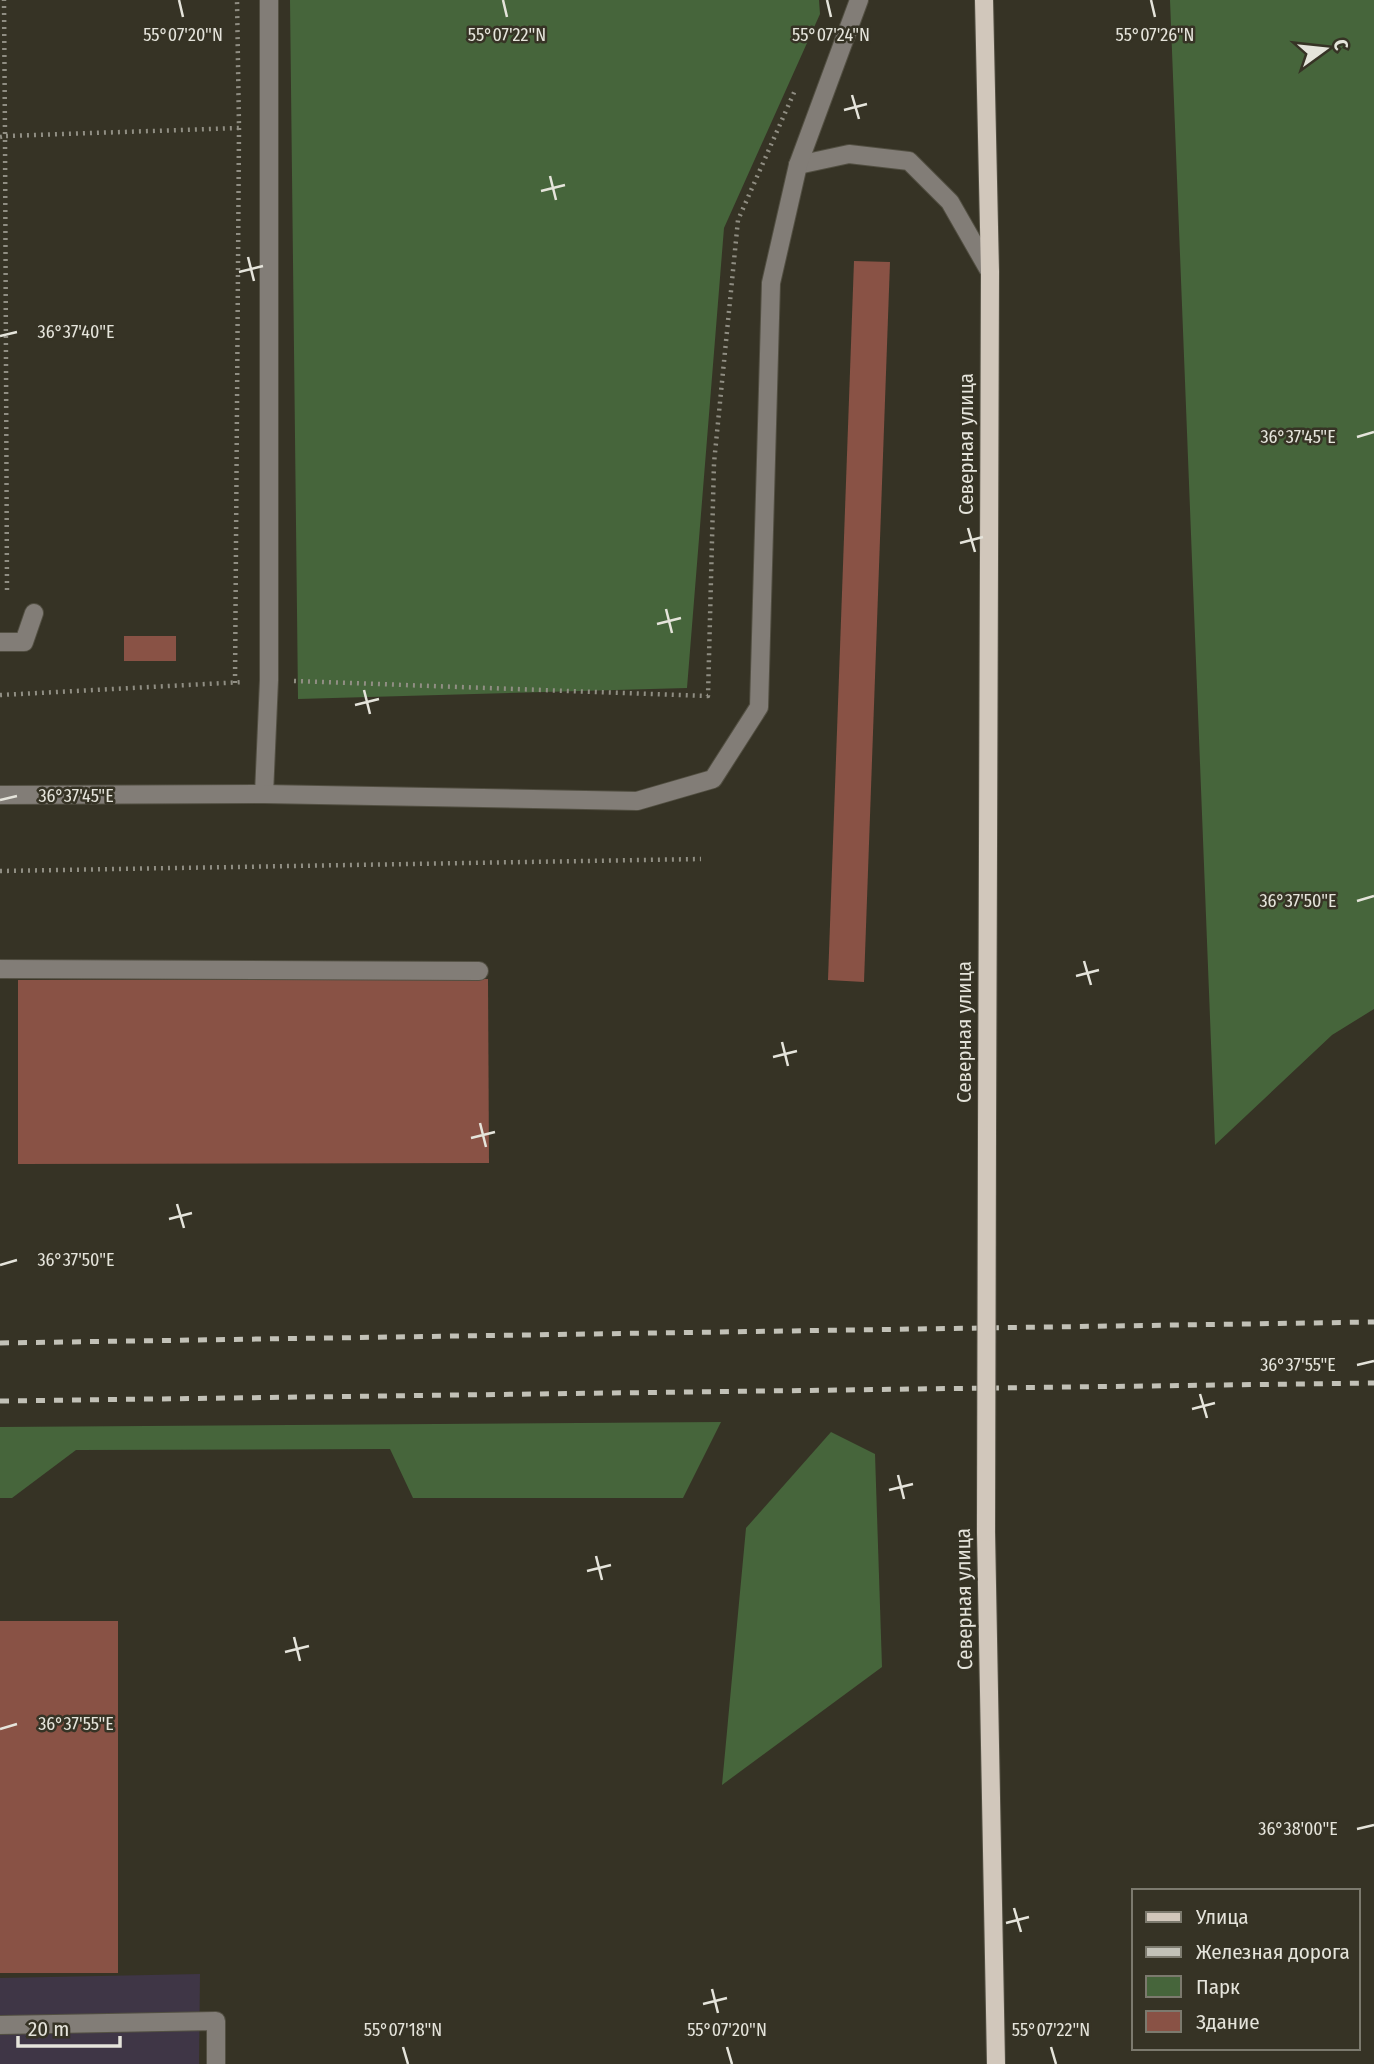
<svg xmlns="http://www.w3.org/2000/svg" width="1374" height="2064" font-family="'Fira Sans Condensed',sans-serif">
  <rect width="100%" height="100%" fill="#363325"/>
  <polygon fill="#3f3646" points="200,1974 199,2064 0,2064 0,1978"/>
  <g fill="#46653b">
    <polygon points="290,0 819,0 820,14 724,228 687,688 298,699"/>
    <polygon points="1170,0 1374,0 1374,1009 1332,1035 1215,1145"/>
    <polygon points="721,1422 683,1498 413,1498 390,1449 76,1450 12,1498 0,1498 0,1427"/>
    <polygon points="831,1432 875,1454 882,1667 722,1785 746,1528"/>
  </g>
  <g fill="#895245">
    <polygon points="854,261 890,262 864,982 828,980"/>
    <rect x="124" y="636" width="52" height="25"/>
    <polygon points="488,979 489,1163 18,1164 18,980"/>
    <rect x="0" y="1621" width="118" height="352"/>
  </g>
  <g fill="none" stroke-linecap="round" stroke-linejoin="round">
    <defs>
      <g id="minor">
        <polyline points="798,165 849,154 909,161 950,202 990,272"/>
        <polyline points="0,642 24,642 34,613"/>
        <polyline points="264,794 269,680 269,0"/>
        <polyline points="0,795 264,794 637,801 713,779 759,707 771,283 798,165 859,0"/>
        <polyline points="0,969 479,971"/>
        <polyline points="0,2025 216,2021 216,2064"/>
      </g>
      <g id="major">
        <polyline points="984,0 990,272 987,1135"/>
        <polyline points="986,1532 996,2064"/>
      </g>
    </defs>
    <use href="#minor" stroke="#524f42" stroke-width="20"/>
    <use href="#major" stroke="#524f42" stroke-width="20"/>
    <g stroke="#908e83" stroke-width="4.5" stroke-dasharray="2 5" stroke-linecap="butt">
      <polyline points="0,137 5,136 4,0"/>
      <polyline points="7,590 5,136 239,128 237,0"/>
      <polyline points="294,681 708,696 714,463 738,220 796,88"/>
      <polyline points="235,683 239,128"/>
      <polyline points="0,695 244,682"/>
      <polyline points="0,871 701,859"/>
    </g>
    <use href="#minor" stroke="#827d77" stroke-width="18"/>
    <use href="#major" stroke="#d1c7bb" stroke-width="18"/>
    <g stroke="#c2c1b7" stroke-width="5" stroke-dasharray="9 9" stroke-linecap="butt">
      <polyline points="0,1343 1374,1322"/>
      <polyline points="0,1401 1374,1383"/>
    </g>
    <defs>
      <polyline id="major-bridge" points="986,1532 987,1135"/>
    </defs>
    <use href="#major-bridge" stroke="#524f42" stroke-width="20" stroke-linecap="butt"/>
    <use href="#major-bridge" stroke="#d1c7bb" stroke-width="18"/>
  </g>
  <path fill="none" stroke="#e5e4db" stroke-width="2.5" d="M179 0 183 17M503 0 507 17M827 0 831 17M1151 0 1155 17M852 95 859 119M844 110 867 104M550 176 556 200M541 191 565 185M248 257 254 281M239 272 263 266M0 336 17 332M1357 437 1374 432M968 528 975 552M960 543 983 537M666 609 672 633M657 624 681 618M364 690 370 714M355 705 379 699M0 800 17 796M1357 901 1374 896M1084 961 1091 985M1076 976 1099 970M782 1042 788 1066M773 1057 797 1051M480 1123 486 1147M471 1138 495 1132M177 1204 184 1228M169 1219 192 1213M0 1265 17 1260M1357 1365 1374 1361M1200 1394 1207 1418M1192 1409 1215 1403M898 1475 904 1499M889 1490 913 1484M596 1556 602 1580M587 1571 611 1565M294 1637 300 1661M285 1652 309 1646M0 1729 17 1724M1357 1829 1374 1825M1014 1908 1021 1932M1006 1923 1029 1917M712 1989 718 2013M703 2004 727 1998M403 2047 408 2064M727 2047 732 2064M1051 2047 1056 2064"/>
  <g text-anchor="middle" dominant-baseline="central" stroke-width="5" stroke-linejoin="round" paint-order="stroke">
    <g font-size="21" fill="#e5e4db" stroke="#363325">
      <text transform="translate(966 444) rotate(-90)">Северная улица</text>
      <text transform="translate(964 1032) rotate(-90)">Северная улица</text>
      <text transform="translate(964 1599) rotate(-91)">Северная улица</text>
    </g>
  </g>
  <g font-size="18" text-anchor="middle" fill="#e5e4db" stroke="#363325" stroke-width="5" stroke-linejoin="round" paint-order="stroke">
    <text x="183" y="41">55°07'20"N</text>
    <text x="507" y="41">55°07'22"N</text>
    <text x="831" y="41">55°07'24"N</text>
    <text x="1155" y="41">55°07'26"N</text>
    <text x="76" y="338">36°37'40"E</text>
    <text x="1298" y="443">36°37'45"E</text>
    <text x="76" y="802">36°37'45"E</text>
    <text x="1298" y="907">36°37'50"E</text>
    <text x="76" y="1266">36°37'50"E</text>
    <text x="1298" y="1371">36°37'55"E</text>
    <text x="76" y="1730">36°37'55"E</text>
    <text x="1298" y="1835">36°38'00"E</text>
    <text x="403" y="2036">55°07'18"N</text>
    <text x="727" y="2036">55°07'20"N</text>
    <text x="1051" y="2036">55°07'22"N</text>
  </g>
  <rect x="1132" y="1889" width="228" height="161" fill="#363325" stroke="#7c7a6e" stroke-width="2"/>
  <rect x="1146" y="1912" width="35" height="10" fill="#d1c7bb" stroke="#7c7a6e" stroke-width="2"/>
  <text x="1196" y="1924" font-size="21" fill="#e5e4db">Улица</text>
  <rect x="1146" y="1947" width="35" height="10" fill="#c2c1b7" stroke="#7c7a6e" stroke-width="2"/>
  <text x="1196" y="1959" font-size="21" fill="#e5e4db">Железная дорога</text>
  <rect x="1146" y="1976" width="35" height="21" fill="#46653b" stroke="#7c7a6e" stroke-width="2"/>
  <text x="1196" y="1994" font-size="21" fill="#e5e4db">Парк</text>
  <rect x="1146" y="2011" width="35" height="21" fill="#895245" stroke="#7c7a6e" stroke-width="2"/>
  <text x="1196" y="2029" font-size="21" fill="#e5e4db">Здание</text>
  <g transform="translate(1325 49) rotate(75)" stroke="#363325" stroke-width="5" paint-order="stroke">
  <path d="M0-5L12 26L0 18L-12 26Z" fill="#e5e4db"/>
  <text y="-10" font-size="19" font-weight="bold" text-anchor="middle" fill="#e5e4db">С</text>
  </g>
  <path d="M18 2036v10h102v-10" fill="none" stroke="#e5e4db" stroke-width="3.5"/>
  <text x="28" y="2036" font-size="21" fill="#e5e4db" stroke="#363325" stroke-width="5" paint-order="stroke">20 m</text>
</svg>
